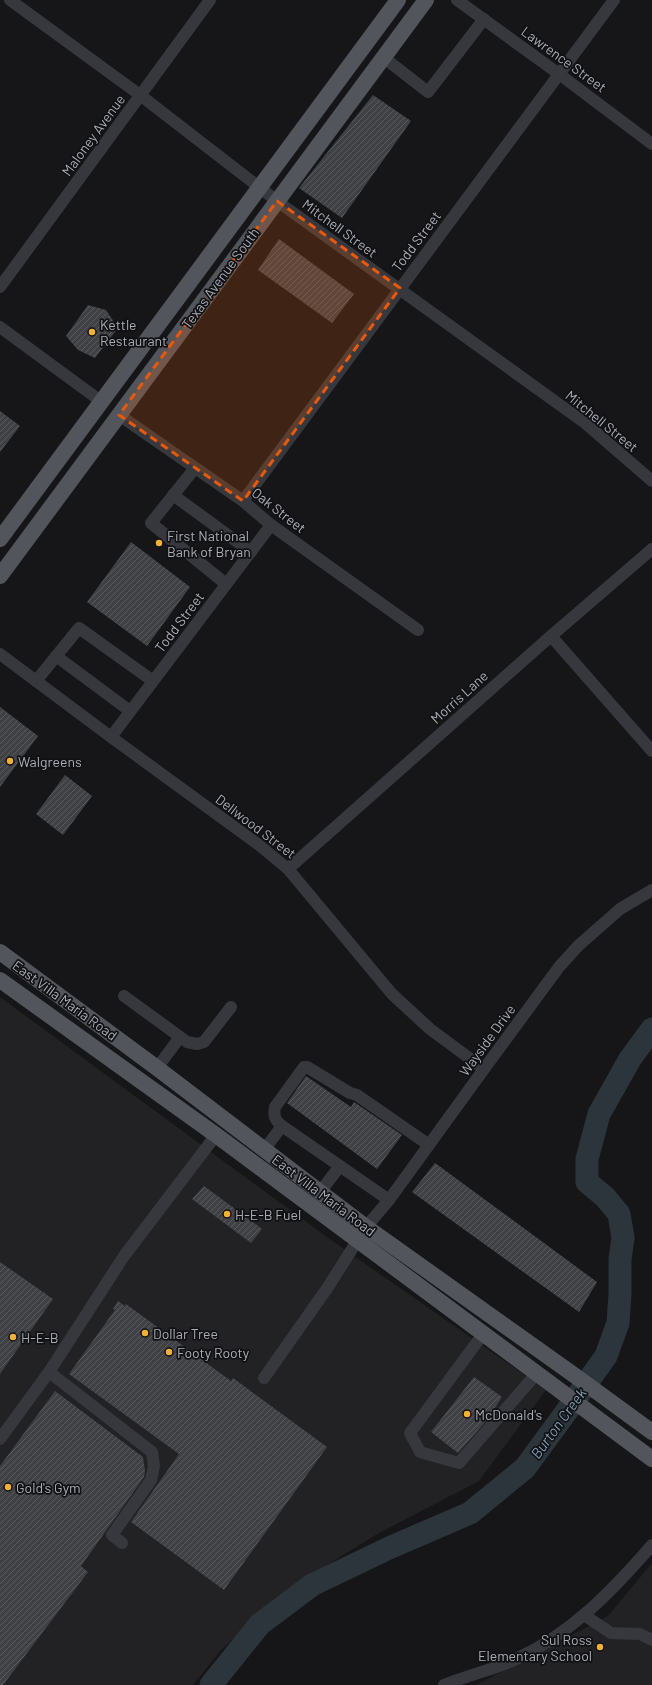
<svg xmlns="http://www.w3.org/2000/svg" width="652" height="1685" font-family="Barlow,sans-serif">
  <defs>
    <pattern id="building-hatch" width="6" height="6" patternUnits="userSpaceOnUse"><rect width="6" height="6" fill="#404145"/><path d="M-1 1l2-2M0 6l6-6M5 7l2-2" fill="none" stroke="#595a5e"/></pattern>
  </defs>
  <rect width="100%" height="100%" fill="#161618"/>
  <g fill="#222225">
    <polygon points="0,997 324,1235 546,1390 479,1481 379,1533 288,1589 221,1650 193,1685 0,1685"/>
    <polygon points="652,1563 652,1685 476,1685 608,1616"/>
  </g>
  <g fill="none" stroke-linecap="round" stroke-linejoin="round">
    <polyline stroke="#2c353c" stroke-width="23" points="211,1685 260,1624 312,1585 389,1548 470,1513 525,1468 569,1408 606,1356 618,1323 620,1294 620,1259 623,1238 619,1214 605,1197 587,1182 587,1159 599,1114 630,1059 652,1029"/>
  </g>
  <g fill="url(#building-hatch)">
    <polygon points="373,95 411,121 342,218 299,188"/>
    <polygon points="279,239 354,294 332,323 258,270"/>
    <polygon points="88,305 106,310 118,328 95,358 78,350 66,336"/>
    <polygon points="0,411 20,426 0,452"/>
    <polygon points="131,542 190,587 147,646 87,602"/>
    <polygon points="0,707 38,736 0,787"/>
    <polygon points="65,775 92,796 63,835 36,814"/>
    <polygon points="306,1076 351,1107 354,1102 402,1135 377,1169 287,1103"/>
    <polygon points="435,1163 597,1282 579,1312 412,1192"/>
    <polygon points="204,1186 262,1229 251,1243 192,1199"/>
    <polygon points="0,1262 53,1299 0,1374"/>
    <polygon points="118,1301 125,1306 126,1304 231,1381 233,1378 327,1447 224,1590 131,1522 179,1454 69,1374 115,1310 113,1309"/>
    <polygon points="474,1377 502,1397 486,1421 458,1453 431,1432"/>
    <polygon points="55,1391 143,1457 145,1471 144,1477 81,1566 88,1572 3,1685 0,1685 0,1466"/>
  </g>
  <g fill="none" stroke-linecap="round" stroke-linejoin="round">
    <g stroke="#37383d" stroke-width="12">
      <polyline points="10,0 140,95 277,201 585,423 652,481"/>
      <polyline points="457,0 559,74 652,144"/>
      <polyline points="383,57 428,92 484,19"/>
      <polyline points="0,287 210,0"/>
      <polyline points="0,327 102,402"/>
      <polyline points="119,415 243,501 271,525 418,630"/>
      <polyline points="195,468 151,523 226,584"/>
      <polyline points="173,495 251,552"/>
      <polyline points="243,501 614,0"/>
      <polyline points="551,636 652,751"/>
      <polyline points="0,654 111,737 259,845 288,869 392,994 430,1029 484,1069"/>
      <polyline points="56,656 130,711"/>
      <polyline points="36,681 79,628 153,681"/>
      <polyline points="111,737 271,525"/>
      <polyline points="288,869 551,636 652,549"/>
      <polyline points="124,996 187,1042 197,1044 204,1042 231,1007"/>
      <polyline points="157,1068 180,1037"/>
      <path d="M282 1126C275 1120 273 1116 275 1107L304 1067H307L350 1093 357 1095 429 1145"/>
      <polyline points="264,1150 282,1126 389,1200"/>
      <polyline points="320,1192 340,1166"/>
      <polyline points="483,1334 410,1433 420,1452 459,1463 537,1373"/>
      <polyline points="49,1372 152,1452 154,1466 151,1480 112,1535 122,1543"/>
      <polyline points="264,1378 328,1287 366,1227 389,1200 484,1069 559,967 578,946 620,909 652,890"/>
      <polyline points="0,1439 49,1372 124,1256 216,1135"/>
      <polyline points="584,1615 611,1633 640,1634 652,1640"/>
      <path d="M444 1685C468 1675 493 1670 516 1659 571 1634 613 1590 652 1545"/>
    </g>
    <g stroke="#53555c" stroke-width="16">
      <polyline points="0,539 398,0"/>
      <polyline points="0,576 426,0"/>
      <polyline points="0,952 157,1068 366,1227 574,1375 652,1432"/>
      <polyline points="0,980 216,1135 652,1459"/>
    </g>
  </g>
  <path fill="#e8590c" fill-opacity="0.2" stroke="#e8590c" stroke-width="3" stroke-dasharray="8 5" stroke-linejoin="round" d="M277 201 400 288 243 501 119 415Z"/>
  <g fill="#f2b134" stroke="#111113" stroke-width="1.5">
    <circle cx="92" cy="332" r="4"/>
    <circle cx="159" cy="543" r="4"/>
    <circle cx="10" cy="761" r="4"/>
    <circle cx="227" cy="1214" r="4"/>
    <circle cx="145" cy="1333" r="4"/>
    <circle cx="13" cy="1337" r="4"/>
    <circle cx="169" cy="1352" r="4"/>
    <circle cx="467" cy="1414" r="4"/>
    <circle cx="8" cy="1487" r="4"/>
    <circle cx="600" cy="1647" r="4"/>
  </g>
  <g text-anchor="middle" dominant-baseline="central" stroke-width="3.5" stroke-linejoin="round" paint-order="stroke">
    <g font-size="14" fill="#a8adb8" stroke="#111113">
      <text transform="translate(564 59) rotate(36)">Lawrence Street</text>
      <text transform="translate(93 135) rotate(-54)">Maloney Avenue</text>
      <text transform="translate(340 228) rotate(36)">Mitchell Street</text>
      <text transform="translate(416 241) rotate(-53)">Todd Street</text>
      <text transform="translate(220 278) rotate(-54)">Texas Avenue South</text>
      <text transform="translate(602 421) rotate(39)">Mitchell Street</text>
      <text transform="translate(279 510) rotate(38)">Oak Street</text>
      <text transform="translate(179 622) rotate(-53)">Todd Street</text>
      <text transform="translate(459 697) rotate(-42)">Morris Lane</text>
      <text transform="translate(256 826) rotate(37)">Dellwood Street</text>
      <text transform="translate(65 1000) rotate(36)">East Villa Maria Road</text>
      <text transform="translate(487 1040) rotate(-54)">Wayside Drive</text>
      <text transform="translate(324 1195) rotate(37)">East Villa Maria Road</text>
    </g>
    <g font-size="14" fill="#a8adb8" stroke="#111113" text-anchor="start">
      <text x="100" y="324">Kettle<tspan x="100" dy="16">Restaurant</tspan></text>
      <text x="167" y="535">First National<tspan x="167" dy="16">Bank of Bryan</tspan></text>
      <text x="18" y="761">Walgreens</text>
      <text x="235" y="1214">H-E-B Fuel</text>
      <text x="153" y="1333">Dollar Tree</text>
      <text x="21" y="1337">H-E-B</text>
      <text x="177" y="1352">Footy Rooty</text>
      <text x="475" y="1414">McDonald's</text>
      <text x="16" y="1487">Gold's Gym</text>
      <text x="592" y="1639" text-anchor="end">Sul Ross<tspan x="592" dy="16">Elementary School</tspan></text>
    </g>
    <g font-size="15" font-style="italic" fill="#7f9bb3" stroke="#111113">
      <text transform="translate(558 1423) rotate(-54)">Burton Creek</text>
    </g>
  </g>
</svg>
